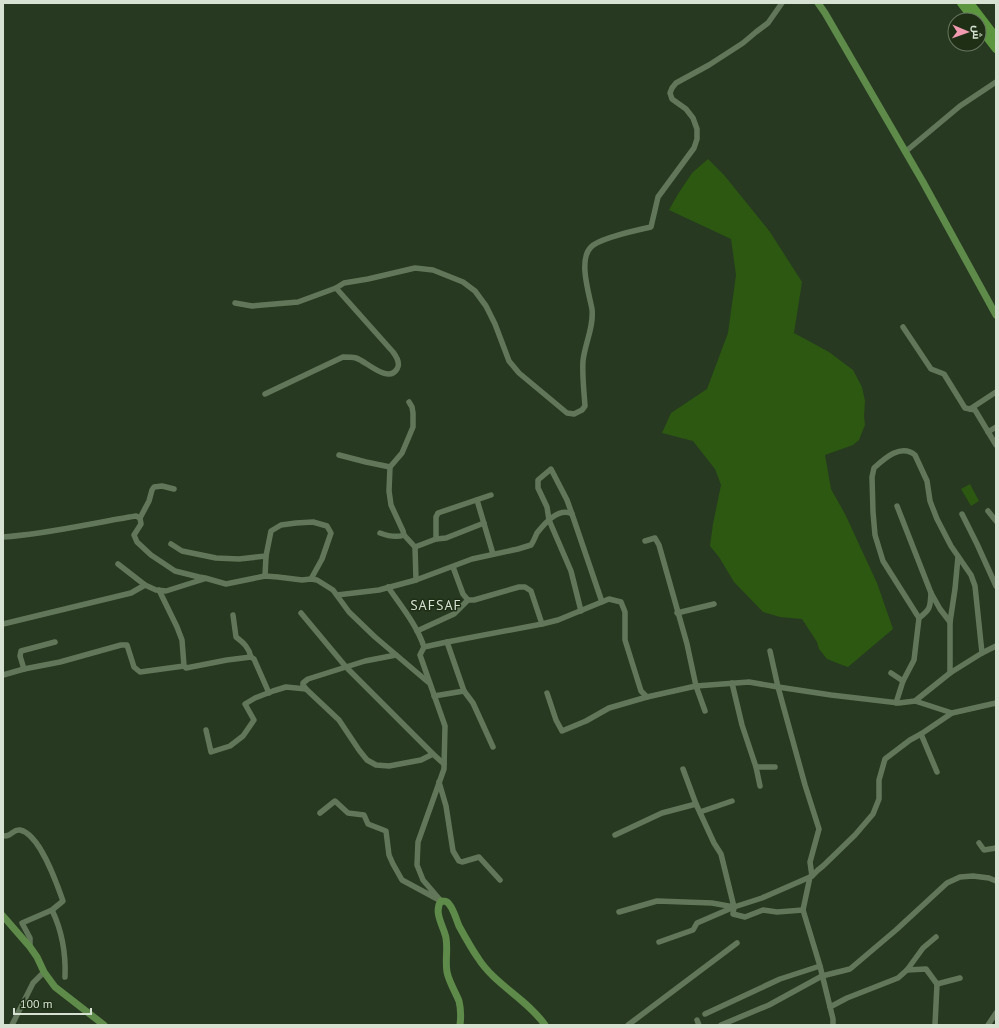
<svg xmlns="http://www.w3.org/2000/svg" width="999" height="1028" font-family="'PT Sans',Cairo,sans-serif">
  <rect width="100%" height="100%" fill="#273920"/>
  <g fill="#2c5812">
    <polygon points="708,159 724,175 770,232 802,282 794,333 829,352 853,370 862,387 865,401 864,416 865,425 859,440 853,445 825,455 831,489 845,514 877,583 893,629 848,667 842,665 827,659 819,649 817,642 802,619 780,617 763,612 734,582 719,557 710,546 713,524 721,485 715,469 693,441 662,433 671,413 707,389 728,333 736,275 731,239 669,210 678,194 692,173"/>
    <polygon points="970,484 979,501 971,506 961,489"/>
  </g>
  <g fill="none" stroke-linecap="round" stroke-linejoin="round">
    <g stroke="#62775a" stroke-width="5.5">
      <polyline points="905,152 960,106 996,82"/>
      <polyline points="235,303 252,306 298,302 336,288"/>
      <polyline points="903,327 931,369 944,374 965,408 975,410 996,445"/>
      <path d="M265 394 343 357C347 357 352 357 356 358 366 361 388 384 397 369 401 363 396 356 393 352L336 288 344 283 368 279 415 268 433 270 463 282 475 291 486 306 495 324 509 361 519 373 567 413 574 414 582 410 585 406C584 391 582 375 583 361 585 343 594 327 592 309 589 293 578 260 591 247 600 238 637 230 651 227L658 197 694 148 697 139V129L693 118 686 109 672 99 670 93 672 88 676 83 709 65 743 43 756 32 768 23 782 3"/>
      <polyline points="409,402 412,407 413,413 413,427 402,453 390,467 389,491 391,505 403,531 404,535 415,547 416,580"/>
      <polyline points="970,409 996,392"/>
      <polyline points="988,432 996,427"/>
      <polyline points="339,455 366,462 390,467"/>
      <polyline points="477,500 493,554"/>
      <polyline points="897,506 931,593 940,609 950,622"/>
      <polyline points="988,511 996,521"/>
      <polyline points="572,514 567,500 551,469 538,480 538,488 547,507 549,520 571,571 581,611"/>
      <polyline points="962,514 977,544 996,586"/>
      <polyline points="140,518 149,501 152,490 154,487 162,486 174,489"/>
      <path d="M380 533C388 536 396 538 404 535"/>
      <path d="M3 537C48 534 92 523 136 516L140 518 141 524 134 535 137 542 151 555 175 571 199 577 205 578 226 584 265 576 278 577 302 580 311 579 317 580 333 590 349 612 375 637 428 682"/>
      <polyline points="436,539 436,517 438,513 491,495"/>
      <polyline points="645,541 655,538 659,545 687,644 696,686 705,711"/>
      <polyline points="171,544 182,551 216,558 239,559 266,556 271,531 281,525 296,523 313,522 327,526 331,533 322,559 311,579"/>
      <polyline points="415,547 436,539 446,538 484,523"/>
      <polyline points="118,564 145,585 156,590 166,591 204,579"/>
      <polyline points="453,567 463,594 468,600 474,600 519,587 525,587 531,591 542,624"/>
      <polyline points="265,576 266,556"/>
      <path d="M388 587C401 606 417 625 424 647"/>
      <polyline points="159,590 177,627 182,640 184,666"/>
      <path d="M337 595 379 590 416 580 472 559 518 549 531 545C534 541 535 537 537 533 544 524 559 507 572 514L602 602"/>
      <polyline points="301,613 346,667 433,754 444,764"/>
      <polyline points="677,613 714,604"/>
      <path d="M233 615 236 637C244 643 249 648 251 657L254 659 269 693"/>
      <path d="M919 618C931 609 930 607 931 593"/>
      <polyline points="3,624 131,593 145,585"/>
      <polyline points="417,631 454,614 468,600"/>
      <polyline points="770,651 778,687 805,785 819,829 810,862 812,876 810,877 803,910 820,966 833,1019 833,1025"/>
      <polyline points="396,655 365,661 308,679 303,683 303,685 306,689 339,720 359,750 367,760 376,765 389,766 421,760 433,754"/>
      <polyline points="24,669 20,656 21,651 55,642"/>
      <polyline points="891,673 903,681"/>
      <polyline points="950,673 950,622 955,589 958,557"/>
      <polyline points="3,675 24,669 60,662 121,645 127,645 134,667 140,672 184,666 186,668 227,660 251,657"/>
      <polyline points="732,683 742,725 756,767 775,767"/>
      <polyline points="464,691 473,703 493,747"/>
      <polyline points="547,693 556,720 562,731 586,721 609,708 647,697"/>
      <polyline points="434,696 464,691 447,642"/>
      <polyline points="915,701 952,713"/>
      <path d="M896 703 903 681 914 660 919 618 883 561 875 535 873 512 872 477 874 468C884 459 901 443 915 455L927 481 930 501 937 519 951 546 971 575 975 586 982 653"/>
      <polyline points="206,730 211,752 230,746 243,736 254,720 245,704 255,698 273,691 286,687 306,689"/>
      <polyline points="921,734 937,772"/>
      <polyline points="756,767 760,786"/>
      <polyline points="683,769 696,804 714,843 721,854 734,907"/>
      <polyline points="439,782 446,806 453,851 459,861 462,862 479,857 500,880"/>
      <polyline points="700,812 732,801"/>
      <polyline points="320,813 335,801 348,813 364,815 368,824 386,831 389,855 393,864 402,880 441,901 423,880 417,865 418,842 444,769 445,726 420,655 424,647 447,642 542,624 558,620 609,599 621,602 625,612 625,640 641,691 647,697 696,686 749,682 778,687 831,695 899,703 915,701 950,673 982,653 996,646"/>
      <polyline points="615,835 662,813 696,804"/>
      <path d="M3 836C5 836 7 836 9 835 13 833 15 829 20 830 40 834 57 884 63 901L52 910 22 923 30 938V947"/>
      <polyline points="979,843 984,850 996,848"/>
      <polyline points="812,876 818,870 823,866 855,835 873,814 879,799 879,780 885,759 910,740 921,734 952,713 996,703"/>
      <path d="M52 910C62 931 66 953 65 977"/>
      <polyline points="803,910 777,912 763,910 745,917 733,914 734,907 762,898 810,877"/>
      <polyline points="619,912 657,901 712,903 734,907"/>
      <polyline points="659,942 693,930 697,923 734,907"/>
      <polyline points="907,970 926,969 937,984 960,978"/>
      <polyline points="830,1007 847,998 898,978 907,970 923,948 936,937"/>
      <polyline points="705,1014 780,979 820,966"/>
      <polyline points="697,1020 699,1025"/>
      <polyline points="12,1025 33,983 44,972"/>
      <polyline points="628,1025 737,943"/>
      <polyline points="721,1025 769,1005 822,976 850,969 896,930 947,883 960,877 973,876 989,878 996,881"/>
      <polyline points="935,1025 937,984"/>
      <polyline points="988,1025 996,1013"/>
    </g>
    <g stroke="#5e8a4a" stroke-width="7">
      <polyline points="818,3 825,13 923,182 996,315"/>
      <polyline points="3,916 30,947 37,957 44,972 55,987 104,1025"/>
      <path d="M460 1025C461 1017 461 1009 459 1001 455 991 449 982 447 972 445 961 448 950 446 938 444 927 433 912 441 901 445 901 447 901 449 904 454 910 456 919 459 926 465 937 471 948 478 958 495 985 527 999 545 1025"/>
    </g>
    <g stroke="#5c973f" stroke-width="8">
      <polyline points="961,3 974,20"/>
      <polyline points="970,3 996,37"/>
      <polyline points="979,27 996,49"/>
    </g>
  </g>
  <g text-anchor="middle" dominant-baseline="central" stroke-width="3" stroke-linejoin="round" paint-order="stroke">
    <g font-size="14" letter-spacing="1" fill="#d7e2d2" stroke="#1e2f16">
      <text x="436" y="605">SAFSAF</text>
    </g>
  </g>
  <rect width="999" height="1028" fill="none" stroke="#d7e2d2" stroke-width="8"/>
  <g transform="translate(967 32) rotate(92)"><circle r="19" fill="#1e2f16" stroke="#687761"/>
  <path d="M0-3L7 15L0 10L-7 15Z" fill="#f29ab0"/>
  <text y="-6" font-size="11" font-weight="bold" text-anchor="middle" fill="#d7e2d2">ش</text>
  </g>
  <path d="M14 1008v6h77v-6" fill="none" stroke="#d7e2d2" stroke-width="2"/>
  <text x="20" y="1008" font-size="12" fill="#d7e2d2" stroke="#1e2f16" stroke-width="3" paint-order="stroke">100 m</text>
</svg>
